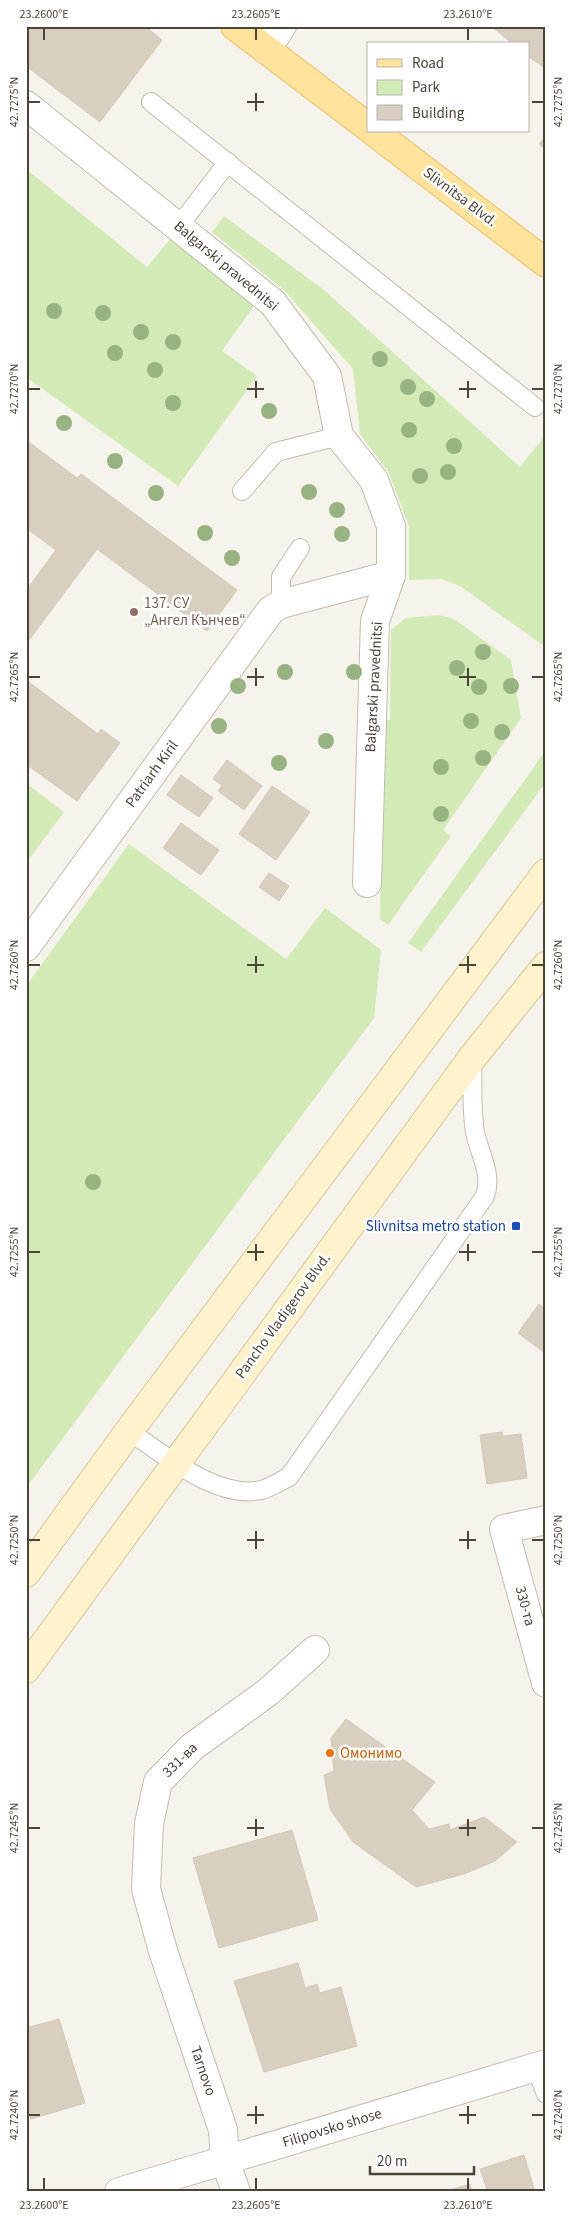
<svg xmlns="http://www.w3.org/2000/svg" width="572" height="2218" font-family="'Source Sans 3',sans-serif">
  <rect width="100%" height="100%" fill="#f6f3ec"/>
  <g fill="#d2eab5">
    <polygon points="26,169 147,267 171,238 254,306 222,351 257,376 178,486 26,377"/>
    <polygon points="224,216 324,290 520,467 546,434 546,656 544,646 460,586 441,579 409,580 409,526 389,473 360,434 353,369 284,290 212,232"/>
    <polygon points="439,615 454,619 511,660 521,718 443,830 451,836 388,925 380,919 383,720 390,720 391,630 406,618"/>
    <polygon points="546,750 546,782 421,952 408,943"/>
    <polygon points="26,783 64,812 26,863"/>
    <polygon points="129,844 286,959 325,908 381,950 374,1018 26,1488 26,986"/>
  </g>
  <g fill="#d8cfc1" stroke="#d3c7b4">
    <polygon points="26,26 145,26 162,40 100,122 26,66"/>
    <polygon points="491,26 536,26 541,30 546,26 546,69 528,56 528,44 513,44"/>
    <polygon points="546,136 546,150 539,144"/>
    <polygon points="26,440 77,478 81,474 237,590 207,631 97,549 26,644 26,591 56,550 26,528"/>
    <polygon points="26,680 98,734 101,729 120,743 77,801 26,764"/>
    <polygon points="227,760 262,786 244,810 218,791 222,785 213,779"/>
    <polygon points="181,775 213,798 199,817 167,795"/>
    <polygon points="272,786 310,812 276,860 239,834"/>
    <polygon points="181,823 219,850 201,875 163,848"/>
    <polygon points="269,873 289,886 279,901 259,887"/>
    <polygon points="539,1304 546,1309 545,1353 518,1333"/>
    <polygon points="502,1432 503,1436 521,1434 527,1478 487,1484 480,1435"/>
    <polygon points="346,1719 435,1782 412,1810 429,1829 449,1824 450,1830 484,1817 517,1842 495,1861 464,1874 416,1887 353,1842 330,1809 324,1775 334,1771 331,1738"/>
    <polygon points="292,1830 318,1920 219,1948 193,1858"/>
    <polygon points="298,1963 305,1988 317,1984 320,1993 341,1987 357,2046 264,2072 234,1981"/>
    <polygon points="59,2019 85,2103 31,2119 26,2104 26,2028"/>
    <polygon points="524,2155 535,2192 488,2192 480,2169"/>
    <polygon points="470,2184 472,2192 444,2192"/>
  </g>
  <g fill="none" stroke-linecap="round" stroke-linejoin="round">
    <defs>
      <g id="lane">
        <polyline points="151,102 535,407"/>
        <polyline points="178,227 228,162"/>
        <polyline points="242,491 276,452 339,436"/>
        <polyline points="281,604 281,577 300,548"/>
        <path d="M129 1431C163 1454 217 1500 261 1490 270 1488 280 1481 289 1477L485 1196C493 1174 479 1153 475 1132 471 1108 473 1082 472 1058"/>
        <polyline points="536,2067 546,2094"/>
      </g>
      <g id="street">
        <polyline points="266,50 282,26"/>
        <polyline points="26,105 273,303 327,376 339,436 374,480 391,526 391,575 375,621 367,883"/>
        <polyline points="26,947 271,610 281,604 391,575"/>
        <polyline points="546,1520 504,1529 546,1683"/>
        <polyline points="119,2192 546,2064"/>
        <polyline points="236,2192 225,2160 223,2130 163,1951 146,1889 149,1824 158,1782 192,1747 268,1692 315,1650"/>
      </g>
      <g id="secondary">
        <polyline points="26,1573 129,1431 546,873"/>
        <polyline points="26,1669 472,1058 546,966"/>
      </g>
      <g id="primary">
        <polyline points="235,26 368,127"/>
        <polyline points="373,131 546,263"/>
      </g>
    </defs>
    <use href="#lane" stroke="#c2bbae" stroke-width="20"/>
    <use href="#street" stroke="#c2bbae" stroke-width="30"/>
    <use href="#secondary" stroke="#d6c79b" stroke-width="30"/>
    <use href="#primary" stroke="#e6c16a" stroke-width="30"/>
    <use href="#lane" stroke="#fff" stroke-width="18"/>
    <use href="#street" stroke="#fff" stroke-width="28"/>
    <use href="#secondary" stroke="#fff3cd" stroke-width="28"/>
    <use href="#primary" stroke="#ffe39c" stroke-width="28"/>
  </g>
  <g fill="#97b381">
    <circle cx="54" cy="311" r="8"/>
    <circle cx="103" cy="313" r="8"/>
    <circle cx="141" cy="332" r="8"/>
    <circle cx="173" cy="342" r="8"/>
    <circle cx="115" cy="353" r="8"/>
    <circle cx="380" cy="359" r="8"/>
    <circle cx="155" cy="370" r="8"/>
    <circle cx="408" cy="387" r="8"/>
    <circle cx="427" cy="399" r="8"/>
    <circle cx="173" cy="403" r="8"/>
    <circle cx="269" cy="411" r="8"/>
    <circle cx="64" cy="423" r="8"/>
    <circle cx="409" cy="430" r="8"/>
    <circle cx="454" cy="446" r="8"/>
    <circle cx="115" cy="461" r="8"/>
    <circle cx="448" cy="472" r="8"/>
    <circle cx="420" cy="476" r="8"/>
    <circle cx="309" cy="492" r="8"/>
    <circle cx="156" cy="493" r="8"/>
    <circle cx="337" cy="510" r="8"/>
    <circle cx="205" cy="533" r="8"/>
    <circle cx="342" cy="534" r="8"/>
    <circle cx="232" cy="558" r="8"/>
    <circle cx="483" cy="652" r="8"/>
    <circle cx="457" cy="668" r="8"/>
    <circle cx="285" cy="672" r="8"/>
    <circle cx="354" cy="672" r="8"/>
    <circle cx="238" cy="686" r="8"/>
    <circle cx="511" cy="686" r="8"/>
    <circle cx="479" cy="687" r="8"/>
    <circle cx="471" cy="721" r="8"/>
    <circle cx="219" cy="726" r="8"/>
    <circle cx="502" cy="732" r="8"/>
    <circle cx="326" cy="741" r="8"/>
    <circle cx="483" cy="758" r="8"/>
    <circle cx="279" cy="763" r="8"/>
    <circle cx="441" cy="767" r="8"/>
    <circle cx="441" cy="814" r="8"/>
    <circle cx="93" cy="1182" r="8"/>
  </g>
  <path fill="none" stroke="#4b4439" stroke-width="2" d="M44 28V40M256 28V40M468 28V40M256 93V111M28 102H40M247 102H264M532 102H544M256 381V398M468 381V398M28 389H40M247 389H264M459 389H476M532 389H544M256 668V686M468 668V686M28 677H40M247 677H264M459 677H476M532 677H544M256 956V973M468 956V973M28 965H40M247 965H264M459 965H476M532 965H544M256 1244V1261M468 1244V1261M28 1252H40M247 1252H264M459 1252H476M532 1252H544M256 1531V1549M468 1531V1549M28 1540H40M247 1540H264M459 1540H476M532 1540H544M256 1819V1836M468 1819V1836M28 1828H40M247 1828H264M459 1828H476M532 1828H544M256 2106V2124M468 2106V2124M28 2115H40M247 2115H264M459 2115H476M532 2115H544M44 2178V2190M256 2178V2190M468 2178V2190"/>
  <circle fill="#8d6e63" stroke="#fff" stroke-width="2" cx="134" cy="612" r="5"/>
  <rect fill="#1a4fb4" stroke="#fff" stroke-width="2" x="511" y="1221" width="10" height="10" rx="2.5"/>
  <circle fill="#e8710a" stroke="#fff" stroke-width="2" cx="330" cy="1753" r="5"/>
  <g text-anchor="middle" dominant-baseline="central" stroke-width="5" stroke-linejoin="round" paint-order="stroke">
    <g font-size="15" fill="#4b4439" stroke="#fff">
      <text transform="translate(460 197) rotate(37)">Slivnitsa Blvd.</text>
      <text transform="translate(226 266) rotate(40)">Balgarski pravednitsi</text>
      <text transform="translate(374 687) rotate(-87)">Balgarski pravednitsi</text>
      <text transform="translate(152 774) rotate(-54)">Patriarh Kiril</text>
      <text transform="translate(283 1316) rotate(-54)">Pancho Vladigerov Blvd.</text>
      <text transform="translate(525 1606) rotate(75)">330-та</text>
      <text transform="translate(180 1760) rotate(-44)">331-ва</text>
      <text transform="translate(203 2071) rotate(71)">Tarnovo</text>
      <text transform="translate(332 2128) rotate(-17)">Filipovsko shose</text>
    </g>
    <g font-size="15" fill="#785e54" stroke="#fff" text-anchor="start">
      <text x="144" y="603">137. СУ<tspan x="144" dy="17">„Ангел Кънчев“</tspan></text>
    </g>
    <g font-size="15" fill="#164399" stroke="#fff" text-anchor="end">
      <text x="506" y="1226">Slivnitsa metro station</text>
    </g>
    <g font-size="15" fill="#c56008" stroke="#fff" text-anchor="start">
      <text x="340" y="1753">Омонимо</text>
    </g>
  </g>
  <rect width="572" height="2218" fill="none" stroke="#ffffff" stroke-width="55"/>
  <rect x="367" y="42" width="162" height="90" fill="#ffffff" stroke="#b7b4b0"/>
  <rect x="377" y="59" width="25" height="8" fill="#ffe39c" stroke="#b7b4b0"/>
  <text x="412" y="68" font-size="15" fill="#4b4439">Road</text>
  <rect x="377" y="80" width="25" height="15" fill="#d2eab5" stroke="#b7b4b0"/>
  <text x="412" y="92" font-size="15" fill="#4b4439">Park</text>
  <rect x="377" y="105" width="25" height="15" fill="#d8cfc1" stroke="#b7b4b0"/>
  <text x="412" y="118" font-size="15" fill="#4b4439">Building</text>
  <path d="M370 2166v8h104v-8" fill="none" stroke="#4b4439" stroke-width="2.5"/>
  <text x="377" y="2166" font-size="15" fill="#4b4439" stroke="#ffffff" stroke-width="4" paint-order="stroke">20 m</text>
  <rect x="28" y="28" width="516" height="2162" fill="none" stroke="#4b4439" stroke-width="2"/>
  <g font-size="12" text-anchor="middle" fill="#4b4439">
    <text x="44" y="18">23.2600°E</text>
    <text x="256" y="18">23.2605°E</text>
    <text x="468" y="18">23.2610°E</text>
    <text transform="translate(14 102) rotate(-90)" y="4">42.7275°N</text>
    <text transform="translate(558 102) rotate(-90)" y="4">42.7275°N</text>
    <text transform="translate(14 389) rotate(-90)" y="4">42.7270°N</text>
    <text transform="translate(558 389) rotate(-90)" y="4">42.7270°N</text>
    <text transform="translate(14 677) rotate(-90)" y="4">42.7265°N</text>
    <text transform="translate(558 677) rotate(-90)" y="4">42.7265°N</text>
    <text transform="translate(14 965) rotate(-90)" y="4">42.7260°N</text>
    <text transform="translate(558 965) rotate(-90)" y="4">42.7260°N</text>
    <text transform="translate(14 1252) rotate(-90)" y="4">42.7255°N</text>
    <text transform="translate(558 1252) rotate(-90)" y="4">42.7255°N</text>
    <text transform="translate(14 1540) rotate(-90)" y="4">42.7250°N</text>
    <text transform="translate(558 1540) rotate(-90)" y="4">42.7250°N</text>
    <text transform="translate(14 1828) rotate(-90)" y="4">42.7245°N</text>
    <text transform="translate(558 1828) rotate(-90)" y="4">42.7245°N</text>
    <text transform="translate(14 2115) rotate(-90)" y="4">42.7240°N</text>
    <text transform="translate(558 2115) rotate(-90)" y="4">42.7240°N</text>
    <text x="44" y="2209">23.2600°E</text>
    <text x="256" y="2209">23.2605°E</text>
    <text x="468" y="2209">23.2610°E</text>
  </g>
</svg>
